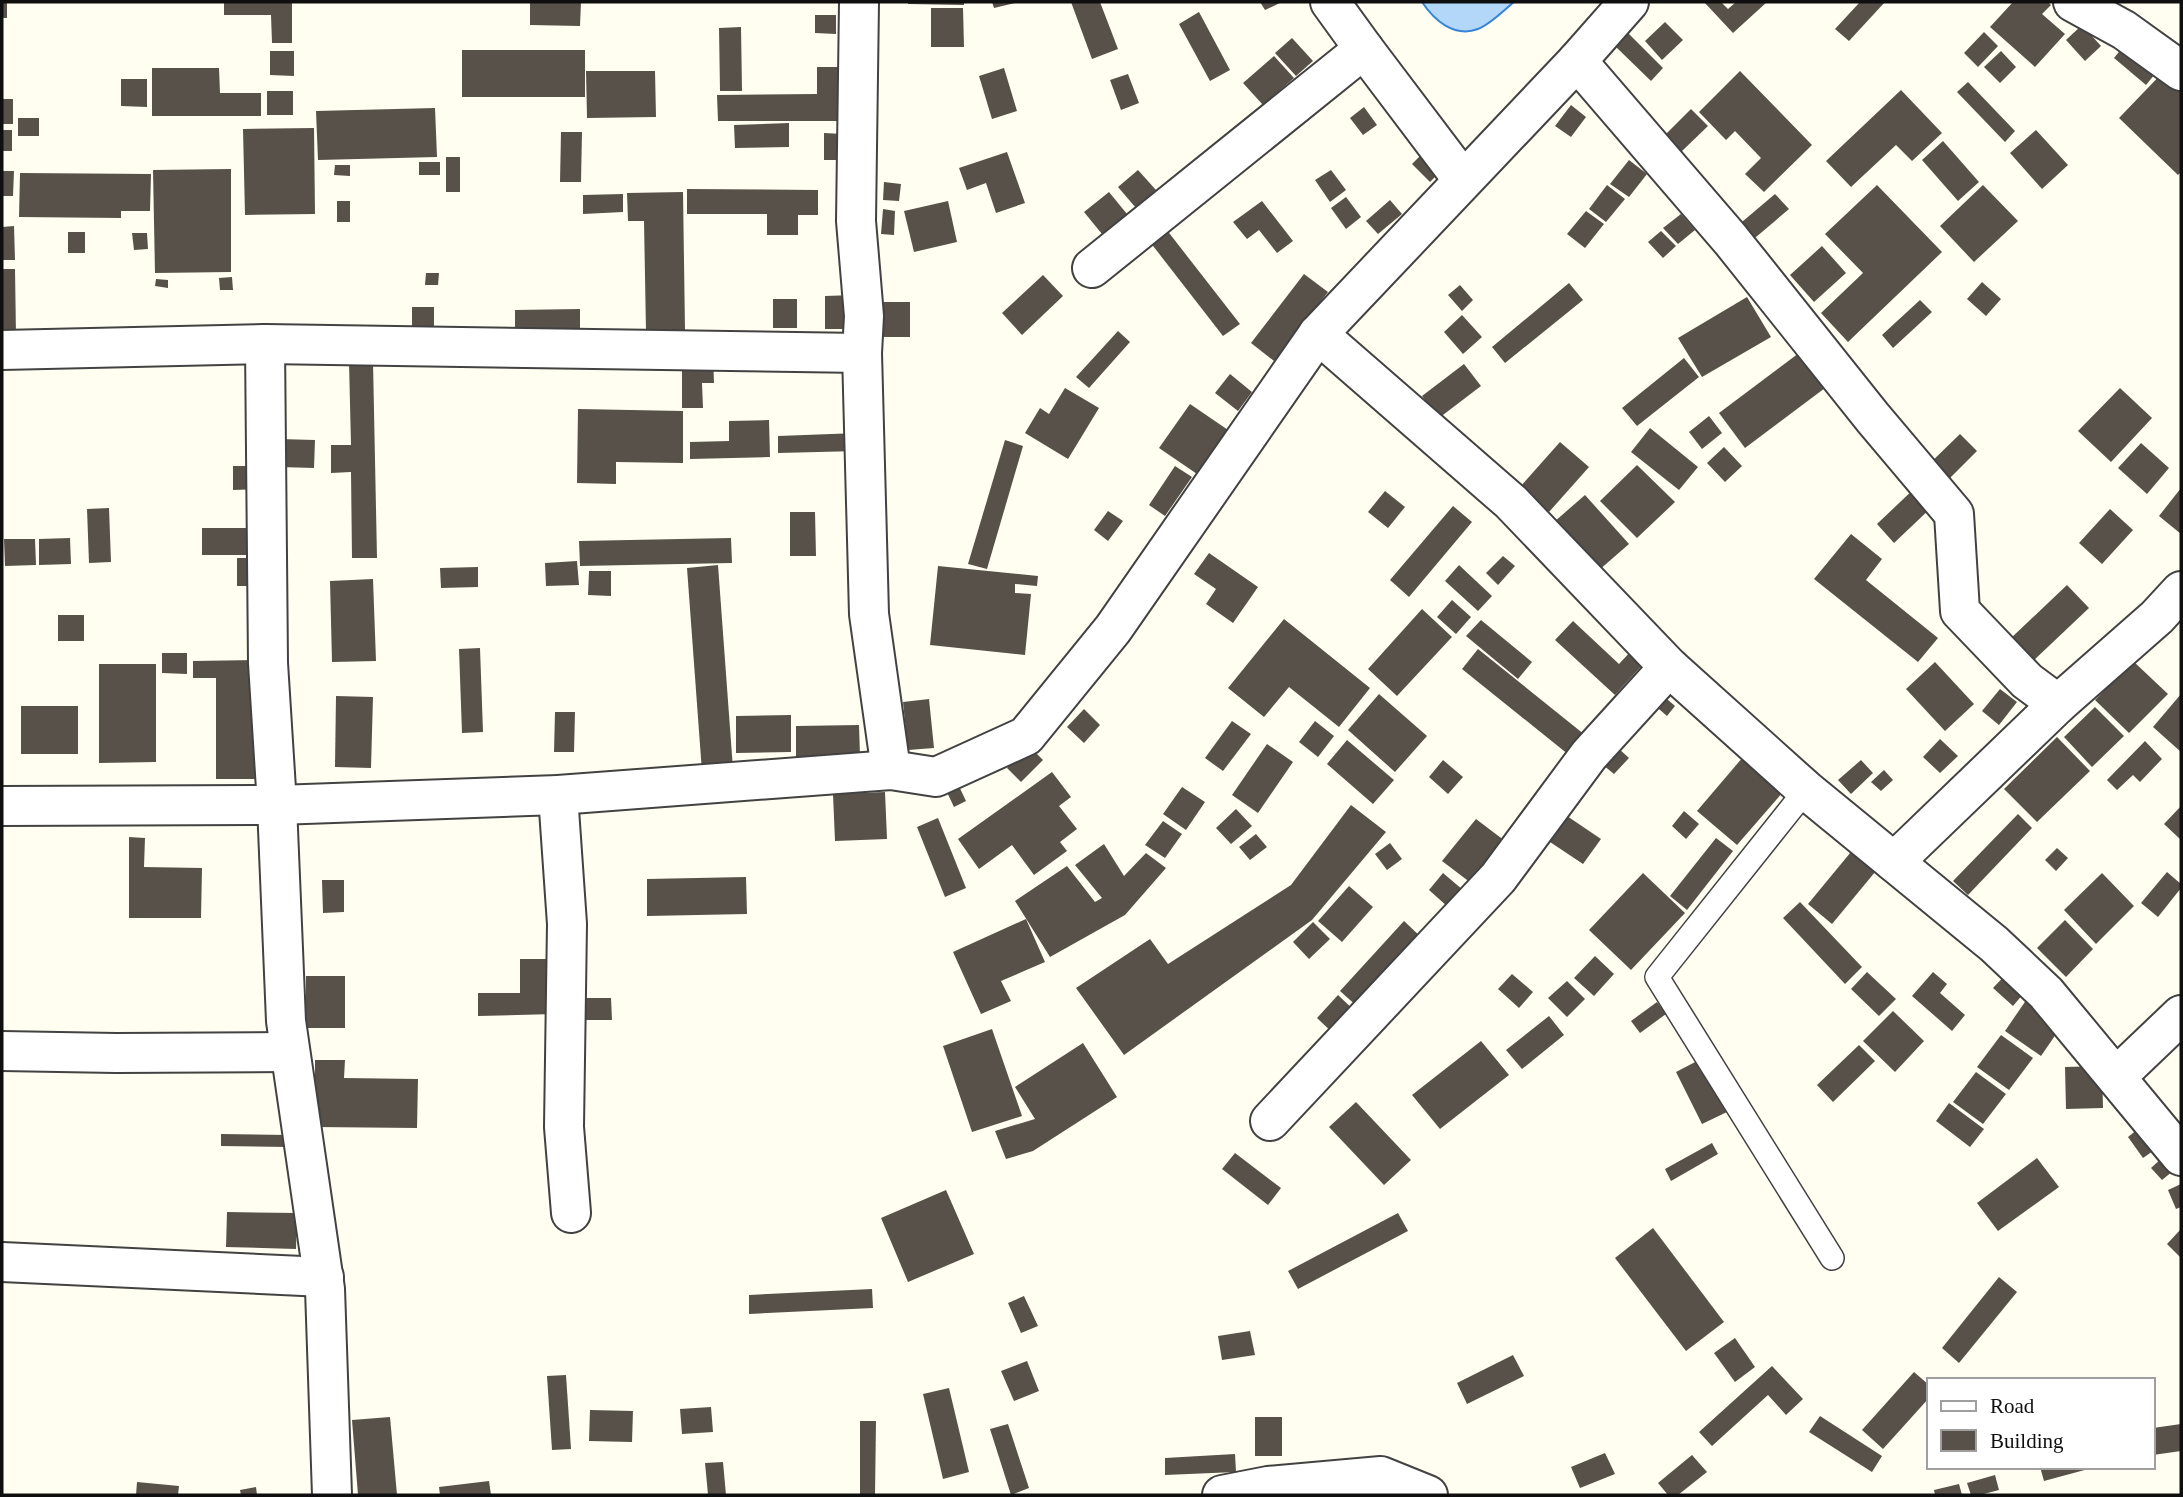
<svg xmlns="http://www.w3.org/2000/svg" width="2183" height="1497" font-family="'Times New Roman',serif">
  <rect width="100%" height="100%" fill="#fffef0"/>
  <path fill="#b2d7f9" stroke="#3684d4" stroke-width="2" d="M1422 2H1514C1503 11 1491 24 1478 29 1454 38 1434 20 1422 2Z"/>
  <g fill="#58514a">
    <rect x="2" y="2" width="5" height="16"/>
    <polygon points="224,2 292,2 292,43 272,43 271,15 224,15"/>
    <polygon points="530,2 581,2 580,26 530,25"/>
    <polygon points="908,2 964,2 964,5 908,4"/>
    <polygon points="992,2 1015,2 1015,3 994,8"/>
    <polygon points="1071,2 1100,2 1118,49 1092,59"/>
    <polygon points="1260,2 1282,2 1265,10"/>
    <polygon points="1704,2 1721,2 1728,9 1736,2 1767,2 1733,33"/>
    <polygon points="1860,2 1885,2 1849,41 1835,29"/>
    <polygon points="2013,2 2048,2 2051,5 2042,14 2065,34 2035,67 1990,27"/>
    <polygon points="931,8 963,8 964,47 931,47"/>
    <polygon points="1199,12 1230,70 1210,81 1179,24"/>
    <polygon points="815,15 836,15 836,34 815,33"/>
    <polygon points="1665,22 1683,40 1662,60 1645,41"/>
    <polygon points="2082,25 2101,46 2085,61 2066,40"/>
    <polygon points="741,27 742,91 720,91 719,28"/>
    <polygon points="1984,32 1998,46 1978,67 1964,53"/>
    <polygon points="1628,33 1663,68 1651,81 1615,46"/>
    <polygon points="1292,38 1313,61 1296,76 1275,53"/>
    <polygon points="2127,42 2159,69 2146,85 2114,58"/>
    <rect x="462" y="50" width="123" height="47"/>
    <polygon points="270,51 294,51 294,76 270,75"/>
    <polygon points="2001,51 2016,67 2000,83 1984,67"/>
    <polygon points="1274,56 1294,78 1263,105 1243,83"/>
    <polygon points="817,67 844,67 844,121 718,121 717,95 817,94"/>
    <polygon points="152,68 219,68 220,93 261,93 261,116 152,116"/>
    <polygon points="1004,68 1017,111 992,119 979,76"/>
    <polygon points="2167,68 2181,81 2181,172 2178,175 2119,118"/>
    <polygon points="586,71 655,71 656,117 587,118"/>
    <polygon points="1740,71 1812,145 1764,192 1745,174 1761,158 1735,131 1726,140 1699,112"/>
    <polygon points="1128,74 1139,103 1121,110 1110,80"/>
    <polygon points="121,79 147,79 147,107 121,106"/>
    <polygon points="1968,82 2015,131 2005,142 1957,92"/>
    <polygon points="1901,90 1942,133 1912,161 1896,145 1851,187 1826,161"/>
    <rect x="267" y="91" width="26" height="24"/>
    <rect x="2" y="99" width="11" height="25"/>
    <polygon points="1571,105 1586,117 1571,137 1555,126"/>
    <polygon points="1364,107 1377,125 1363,135 1350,118"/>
    <polygon points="435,108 437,157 318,160 316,111"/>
    <polygon points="1691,109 1708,126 1681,152 1665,135"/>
    <rect x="18" y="118" width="21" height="18"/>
    <polygon points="789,123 789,147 735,148 734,125"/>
    <polygon points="314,128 315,214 245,215 243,129"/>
    <rect x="2" y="130" width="10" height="21"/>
    <polygon points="2036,130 2068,165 2042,189 2010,153"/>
    <polygon points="561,132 582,132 581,182 560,182"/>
    <polygon points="824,133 843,134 843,160 824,160"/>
    <polygon points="1943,141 1979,182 1958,201 1922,160"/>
    <polygon points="1425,151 1443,169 1430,182 1412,164"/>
    <polygon points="1007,152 1025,203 996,213 986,183 967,190 959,168"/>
    <rect x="446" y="157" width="14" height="35"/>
    <polygon points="1629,160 1647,174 1629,197 1610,184"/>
    <rect x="419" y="162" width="21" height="13"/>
    <polygon points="335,165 350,165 350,176 334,175"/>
    <polygon points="231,169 231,272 155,273 153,170"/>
    <polygon points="1138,170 1156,190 1136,208 1118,187"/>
    <polygon points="1331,170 1346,190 1330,202 1315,180"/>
    <polygon points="2,171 14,171 13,196 2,196"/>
    <polygon points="20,173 151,174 150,211 121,211 121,218 19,217"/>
    <polygon points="884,182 901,184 899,201 883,200"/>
    <polygon points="1607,185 1625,199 1606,222 1589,209"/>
    <polygon points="1877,185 1942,252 1848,342 1821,313 1863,273 1825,234"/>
    <polygon points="1983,185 2018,221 1974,262 1940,226"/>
    <polygon points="687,189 818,190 818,215 798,215 798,235 767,235 767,214 687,214"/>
    <polygon points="683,192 685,330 646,331 644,221 628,221 627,193"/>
    <polygon points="1109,192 1127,214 1102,234 1084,212"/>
    <polygon points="623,194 623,212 583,214 583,195"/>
    <polygon points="1775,194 1789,209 1749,243 1736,227"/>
    <polygon points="1346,197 1361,217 1346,229 1331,208"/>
    <polygon points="1390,200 1402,214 1378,234 1366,221"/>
    <rect x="337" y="201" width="13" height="21"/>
    <polygon points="948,201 957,242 914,252 904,211"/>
    <polygon points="1262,201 1293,241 1277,253 1259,230 1247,239 1233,222"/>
    <polygon points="883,209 895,211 894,235 881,234"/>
    <polygon points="1586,211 1604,224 1585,248 1567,234"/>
    <polygon points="1681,214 1695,230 1678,244 1663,228"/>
    <polygon points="14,226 15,260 2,260 2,227"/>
    <polygon points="1166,229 1240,324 1223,336 1150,242"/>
    <polygon points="1661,231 1676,246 1663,258 1648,242"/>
    <rect x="68" y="232" width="17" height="21"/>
    <polygon points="132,233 147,233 148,249 134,250"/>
    <polygon points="1822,246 1846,273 1814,302 1790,275"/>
    <polygon points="2,269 15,269 16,336 2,336"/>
    <polygon points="426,273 439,273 438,285 425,285"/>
    <polygon points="1304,274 1328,292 1274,361 1251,343"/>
    <polygon points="1043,275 1063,296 1022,335 1002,313"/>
    <polygon points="232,277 233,290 220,290 219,278"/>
    <polygon points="156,279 168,280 168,288 155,286"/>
    <polygon points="1982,282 2001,299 1986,316 1967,299"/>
    <polygon points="1569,283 1583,300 1505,363 1492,347"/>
    <polygon points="1460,285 1473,300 1462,311 1448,295"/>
    <polygon points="854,295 854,329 825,329 825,296"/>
    <polygon points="1747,297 1771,337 1702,377 1678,338"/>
    <rect x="773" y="299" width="24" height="29"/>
    <polygon points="1920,300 1932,312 1893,348 1882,335"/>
    <polygon points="883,302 910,302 910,337 884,337"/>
    <rect x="412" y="307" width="22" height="23"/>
    <polygon points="580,309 580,328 515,328 515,310"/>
    <polygon points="1462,315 1482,337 1463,354 1444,332"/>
    <polygon points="1118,331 1130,342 1089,388 1076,377"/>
    <polygon points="1807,347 1833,382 1745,448 1719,413"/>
    <polygon points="682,355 713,355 714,383 702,383 703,408 682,408"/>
    <polygon points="1684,358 1699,377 1637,426 1622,408"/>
    <polygon points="373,361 377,558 352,558 351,472 331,473 331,445 351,445 349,362"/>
    <polygon points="1464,364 1481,386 1439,418 1422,396"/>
    <polygon points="1230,374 1252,392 1238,411 1215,393"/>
    <polygon points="1065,388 1099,408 1068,459 1025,433 1040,408 1049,414"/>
    <polygon points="2120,388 2152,418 2111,462 2078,431"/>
    <polygon points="1190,404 1231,432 1200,476 1159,448"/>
    <polygon points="578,409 683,411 683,463 616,462 616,484 577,483"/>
    <polygon points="1709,416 1722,433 1702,449 1689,432"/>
    <polygon points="769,420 770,457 690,459 690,442 729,441 729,421"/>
    <polygon points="1650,428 1698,467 1679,490 1631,452"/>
    <polygon points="858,433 858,451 778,453 778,436"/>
    <polygon points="1960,434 1977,451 1942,486 1925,468"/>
    <polygon points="279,439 315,440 314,468 279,467"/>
    <polygon points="1005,440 1023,446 987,569 968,564"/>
    <polygon points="1560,442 1589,467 1549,512 1520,487"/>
    <polygon points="2141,443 2169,468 2147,494 2118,468"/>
    <polygon points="1724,447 1742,466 1725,482 1707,463"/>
    <polygon points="1637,465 1675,502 1637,538 1600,501"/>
    <polygon points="233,466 261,466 262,489 233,490"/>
    <polygon points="1175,466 1192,477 1165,516 1149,505"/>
    <polygon points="1916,487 1933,506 1894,543 1877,524"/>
    <polygon points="2181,488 2181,534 2159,516"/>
    <polygon points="1385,491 1405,507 1388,528 1368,512"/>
    <polygon points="1585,495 1629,544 1598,571 1554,522"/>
    <polygon points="1453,506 1472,522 1409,597 1390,580"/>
    <polygon points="109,508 111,562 89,563 87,509"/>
    <polygon points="2110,509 2133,530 2102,564 2079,543"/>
    <polygon points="1108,511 1123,521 1108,541 1094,530"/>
    <polygon points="790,512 815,512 816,556 790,556"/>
    <rect x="202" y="528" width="57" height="27"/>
    <polygon points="1851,534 1882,559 1866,580 1938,638 1918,662 1814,579"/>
    <polygon points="70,538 71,564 39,565 39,539"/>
    <polygon points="731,538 732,563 580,566 579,541"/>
    <polygon points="4,539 35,539 36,565 5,566"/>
    <polygon points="1209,553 1258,587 1233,623 1206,604 1216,589 1194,574"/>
    <polygon points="1503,556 1515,566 1498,585 1486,573"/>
    <rect x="237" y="558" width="21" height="28"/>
    <polygon points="577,561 579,585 546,586 545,563"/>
    <polygon points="718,565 733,769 702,772 687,568"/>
    <polygon points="1459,565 1492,596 1478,611 1445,581"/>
    <polygon points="938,566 1038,576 1037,586 1015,584 1015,593 1031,594 1025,655 930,645"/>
    <polygon points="478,567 478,587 441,588 440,568"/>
    <polygon points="589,571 611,571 611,596 588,595"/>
    <polygon points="373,579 376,661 332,662 330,581"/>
    <polygon points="2067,585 2089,608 2032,662 2010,639"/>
    <polygon points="1452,600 1471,617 1456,634 1437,617"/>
    <polygon points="1422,609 1452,637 1397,696 1368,669"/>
    <rect x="58" y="615" width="26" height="26"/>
    <polygon points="1284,619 1370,688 1339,727 1289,687 1264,717 1228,688"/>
    <polygon points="1481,620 1532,662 1518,679 1466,636"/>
    <polygon points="1573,621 1619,664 1632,650 1645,662 1615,695 1555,640"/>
    <polygon points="480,648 483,732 462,733 459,649"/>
    <polygon points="1478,649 1585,735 1569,755 1462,669"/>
    <polygon points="162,653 187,653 187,674 162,673"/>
    <polygon points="256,660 257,779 216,779 216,678 193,678 193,661"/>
    <polygon points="2133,661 2168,694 2129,733 2095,700"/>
    <polygon points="1935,662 1974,704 1945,731 1906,689"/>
    <polygon points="99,664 156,664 156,762 99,763"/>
    <polygon points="2000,689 2017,702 1999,725 1982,711"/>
    <polygon points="1660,693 1675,706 1667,716 1652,703"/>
    <polygon points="1379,694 1427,736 1395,772 1348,730"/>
    <polygon points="2181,694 2181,752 2153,727"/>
    <polygon points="336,696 373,697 371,768 335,767"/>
    <polygon points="929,699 934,748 908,750 903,702"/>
    <rect x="21" y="706" width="57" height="48"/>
    <polygon points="2095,707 2124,736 2092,767 2064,737"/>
    <polygon points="1084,709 1100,725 1084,743 1067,727"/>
    <polygon points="555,712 575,712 574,752 554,752"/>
    <polygon points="791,715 791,752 736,753 736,716"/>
    <polygon points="1232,721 1251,734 1223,771 1205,758"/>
    <polygon points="1315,721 1334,736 1318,757 1299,742"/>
    <polygon points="859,725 860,757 796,758 796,726"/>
    <polygon points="2057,737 2090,771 2037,822 2004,789"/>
    <polygon points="1940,739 1958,756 1940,773 1923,757"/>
    <polygon points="1347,740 1394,780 1373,804 1327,764"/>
    <polygon points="2145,741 2162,759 2140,782 2133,775 2117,790 2107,780"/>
    <polygon points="1267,744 1293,762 1258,813 1232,795"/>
    <polygon points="1030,747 1043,760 1021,782 1007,768"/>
    <polygon points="1618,748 1629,758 1614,774 1603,765"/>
    <polygon points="1749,750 1790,784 1737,845 1697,811"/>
    <polygon points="1443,760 1463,777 1448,794 1429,777"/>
    <polygon points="1861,760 1873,773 1851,794 1838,780"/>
    <polygon points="1884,770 1893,780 1881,791 1871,782"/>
    <polygon points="1052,772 1071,797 1059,806 1077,829 1060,842 1067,851 1034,875 1012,845 979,869 958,839"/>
    <polygon points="957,782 966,801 954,807 945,788"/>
    <polygon points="1182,787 1205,802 1186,830 1163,814"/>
    <polygon points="885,792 887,839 835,841 833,794"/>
    <polygon points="1351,805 1386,832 1312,920 1124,1055 1076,988 1150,939 1168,964 1291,885"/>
    <polygon points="2181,806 2181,840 2164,824"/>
    <polygon points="1236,809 1252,826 1231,844 1216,828"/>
    <polygon points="1684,811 1699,824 1686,839 1672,826"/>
    <polygon points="2018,814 2032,828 1968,895 1953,881"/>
    <polygon points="1567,816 1601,839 1583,864 1550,842"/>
    <polygon points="938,818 966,888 945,897 917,827"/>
    <polygon points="1476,819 1505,841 1471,883 1442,861"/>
    <polygon points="1163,821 1182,834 1165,858 1145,845"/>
    <polygon points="1256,834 1267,847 1250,860 1239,847"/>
    <polygon points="129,837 145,838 144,867 202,868 201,918 129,918"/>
    <polygon points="1716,838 1733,851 1687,910 1670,896"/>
    <polygon points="1860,841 1885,860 1832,924 1808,904"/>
    <polygon points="1390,843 1402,859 1387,870 1375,854"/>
    <polygon points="1104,844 1124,876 1146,853 1166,868 1125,915 1050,957 1015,901 1067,866 1095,902 1102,898 1075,865"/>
    <polygon points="2057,848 2068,858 2056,871 2045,860"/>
    <polygon points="2167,872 2181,884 2181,888 2158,917 2141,903"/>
    <polygon points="1443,873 1463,890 1448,907 1429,890"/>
    <polygon points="1643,873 1685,913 1631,970 1589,930"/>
    <polygon points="2102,873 2134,906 2096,944 2064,910"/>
    <polygon points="746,877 747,914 647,916 647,879"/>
    <polygon points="322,880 344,880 344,912 323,913"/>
    <polygon points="1349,886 1373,907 1342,942 1318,921"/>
    <polygon points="1800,902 1862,967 1845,984 1783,918"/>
    <polygon points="1026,919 1045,962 1001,981 1011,1001 981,1014 953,952"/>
    <polygon points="2065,920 2093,949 2066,977 2037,948"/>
    <polygon points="1404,921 1422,938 1359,1008 1340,991"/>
    <polygon points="1313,922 1330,939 1309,959 1293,942"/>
    <polygon points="1595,956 1614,974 1594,996 1574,978"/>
    <polygon points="520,959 554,959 555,1014 478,1016 478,993 520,993"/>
    <polygon points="2010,970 2029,987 2013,1006 1993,988"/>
    <polygon points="1867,972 1896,999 1879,1016 1851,989"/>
    <polygon points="1933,972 1947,984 1940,993 1965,1015 1952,1031 1912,996"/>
    <polygon points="1512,974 1533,992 1519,1008 1498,989"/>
    <rect x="306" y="976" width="39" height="52"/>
    <polygon points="1567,981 1585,999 1567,1017 1548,998"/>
    <polygon points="1338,995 1357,1013 1336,1036 1317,1018"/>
    <polygon points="2029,996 2065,1021 2041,1056 2005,1031"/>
    <polygon points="583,998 611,998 612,1020 584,1020"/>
    <polygon points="1657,1002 1666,1014 1640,1033 1631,1021"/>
    <polygon points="1893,1011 1924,1041 1895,1072 1863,1041"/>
    <polygon points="1549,1016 1564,1035 1522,1069 1506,1050"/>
    <polygon points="992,1029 1022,1116 972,1132 943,1046"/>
    <polygon points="2001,1035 2033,1058 2009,1090 1977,1067"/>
    <polygon points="1481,1041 1509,1075 1440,1129 1412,1095"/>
    <polygon points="1083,1043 1117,1097 1033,1151 1006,1159 995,1131 1035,1119 1015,1087"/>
    <polygon points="1859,1045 1875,1061 1833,1102 1817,1085"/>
    <polygon points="1701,1059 1727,1112 1702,1124 1676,1072"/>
    <polygon points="315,1060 345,1060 344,1078 418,1079 417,1128 315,1127"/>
    <polygon points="2102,1066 2103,1108 2066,1109 2065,1067"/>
    <polygon points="1976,1072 2006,1094 1983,1124 1953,1102"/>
    <polygon points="1356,1102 1411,1160 1384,1185 1329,1127"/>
    <polygon points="1949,1103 1984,1129 1970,1147 1936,1121"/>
    <polygon points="2138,1129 2153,1151 2143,1158 2128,1137"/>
    <polygon points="221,1134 288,1135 287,1147 221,1146"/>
    <polygon points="1712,1143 1718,1154 1671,1181 1665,1169"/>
    <polygon points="1235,1153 1281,1188 1268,1205 1222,1169"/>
    <polygon points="2037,1158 2059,1187 1998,1231 1977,1203"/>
    <polygon points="2162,1158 2173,1171 2162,1180 2151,1168"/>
    <polygon points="2181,1184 2181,1207 2176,1209 2168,1190"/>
    <polygon points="946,1190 974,1254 908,1282 881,1218"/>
    <polygon points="227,1212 297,1213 296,1249 226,1247"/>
    <polygon points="1398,1213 1408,1231 1298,1289 1288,1271"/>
    <polygon points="1653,1228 1724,1322 1686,1351 1615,1258"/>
    <polygon points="2181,1229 2181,1258 2167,1244"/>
    <polygon points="1999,1277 2017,1292 1959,1363 1942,1348"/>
    <polygon points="872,1289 873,1308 749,1314 749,1295"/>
    <polygon points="1024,1296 1038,1326 1021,1333 1008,1303"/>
    <polygon points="1250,1331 1255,1355 1222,1360 1218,1336"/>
    <polygon points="1735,1338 1755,1367 1735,1382 1714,1353"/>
    <polygon points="1513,1355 1524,1376 1467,1404 1457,1383"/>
    <polygon points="1027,1361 1039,1391 1014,1401 1001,1371"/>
    <polygon points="1772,1366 1803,1399 1786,1415 1768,1395 1712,1446 1699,1432"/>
    <polygon points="1914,1372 1929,1385 1929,1398 1883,1449 1862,1430"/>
    <polygon points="566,1375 571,1449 552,1450 547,1376"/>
    <polygon points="949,1388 969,1472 943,1479 923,1394"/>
    <polygon points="711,1407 713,1432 682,1434 680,1409"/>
    <polygon points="590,1410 633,1411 632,1442 589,1441"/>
    <polygon points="1820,1416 1882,1456 1872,1472 1809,1432"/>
    <polygon points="390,1417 397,1495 358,1495 352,1420"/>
    <rect x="1255" y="1417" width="27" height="39"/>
    <polygon points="860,1421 876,1421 875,1495 860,1495"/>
    <polygon points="1008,1424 1029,1488 1011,1495 990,1429"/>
    <polygon points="2181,1424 2181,1451 2153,1455 2153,1428"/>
    <polygon points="1605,1453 1615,1474 1580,1488 1571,1467"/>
    <polygon points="1235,1454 1236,1472 1165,1475 1165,1458"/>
    <polygon points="1692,1455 1707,1472 1678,1495 1668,1495 1658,1483"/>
    <polygon points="723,1462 726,1495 708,1495 705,1463"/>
    <polygon points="2040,1467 2092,1467 2092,1468 2044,1481"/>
    <polygon points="1995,1475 1999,1490 1980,1495 1971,1495 1967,1483"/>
    <polygon points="489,1481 491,1495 440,1495 439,1487"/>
    <polygon points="137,1482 179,1486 178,1495 136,1495"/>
    <polygon points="1959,1484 1962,1495 1935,1495 1934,1490"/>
    <polygon points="256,1487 257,1495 241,1495 240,1490"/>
  </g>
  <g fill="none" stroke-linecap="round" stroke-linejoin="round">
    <defs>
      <polyline id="service" points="1806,790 1657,977 1832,1258"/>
      <g id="minor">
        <polyline points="859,2 856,221 864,316 862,353 869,614 891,770"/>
        <polyline points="1330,2 1364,49 1463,180"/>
        <polyline points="2073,2 2124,30 2181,71"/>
        <polyline points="1577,61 1731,240 1873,418 1954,514 1960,611 2027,681 2058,704"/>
        <polyline points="1092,268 1364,49"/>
        <polyline points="1318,334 1511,502 1669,667 1806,790 1994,944 2046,993 2181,1156"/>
        <polyline points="265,344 268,663 277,805 286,1021 325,1289 332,1495"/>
        <polyline points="2,350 265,344 862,353"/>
        <polyline points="558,795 567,924 564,1127 571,1213"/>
        <polyline points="2,806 277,805 558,795 891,770 936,777 1026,736 1113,629 1318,334 1577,61 1629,2"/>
        <polyline points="1894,862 2058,704 2157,617 2181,591"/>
        <polyline points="2,1051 116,1053 290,1052"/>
        <polyline points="2116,1077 2181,1015"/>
        <polyline points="1270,1121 1498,878 1589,755 1669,667"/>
        <polyline points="2,1262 324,1277"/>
        <polyline points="1222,1495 1268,1486 1381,1476 1428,1495"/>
      </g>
    </defs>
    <use href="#service" stroke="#424242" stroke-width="26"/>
    <use href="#minor" stroke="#424242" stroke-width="42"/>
    <use href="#service" stroke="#fff" stroke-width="23"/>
    <use href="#minor" stroke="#fff" stroke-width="38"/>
  </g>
  <rect width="2183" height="1497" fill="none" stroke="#0f0f0f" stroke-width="7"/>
  <rect x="1927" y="1378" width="228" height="91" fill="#ffffff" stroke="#9f9f9f" stroke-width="2"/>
  <rect x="1941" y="1401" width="35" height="10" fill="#ffffff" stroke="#9f9f9f" stroke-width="2"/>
  <text x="1990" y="1413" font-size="21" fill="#0f0f0f">Road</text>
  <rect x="1941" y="1430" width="35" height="21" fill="#58514a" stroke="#9f9f9f" stroke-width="2"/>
  <text x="1990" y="1448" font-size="21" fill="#0f0f0f">Building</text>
</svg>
